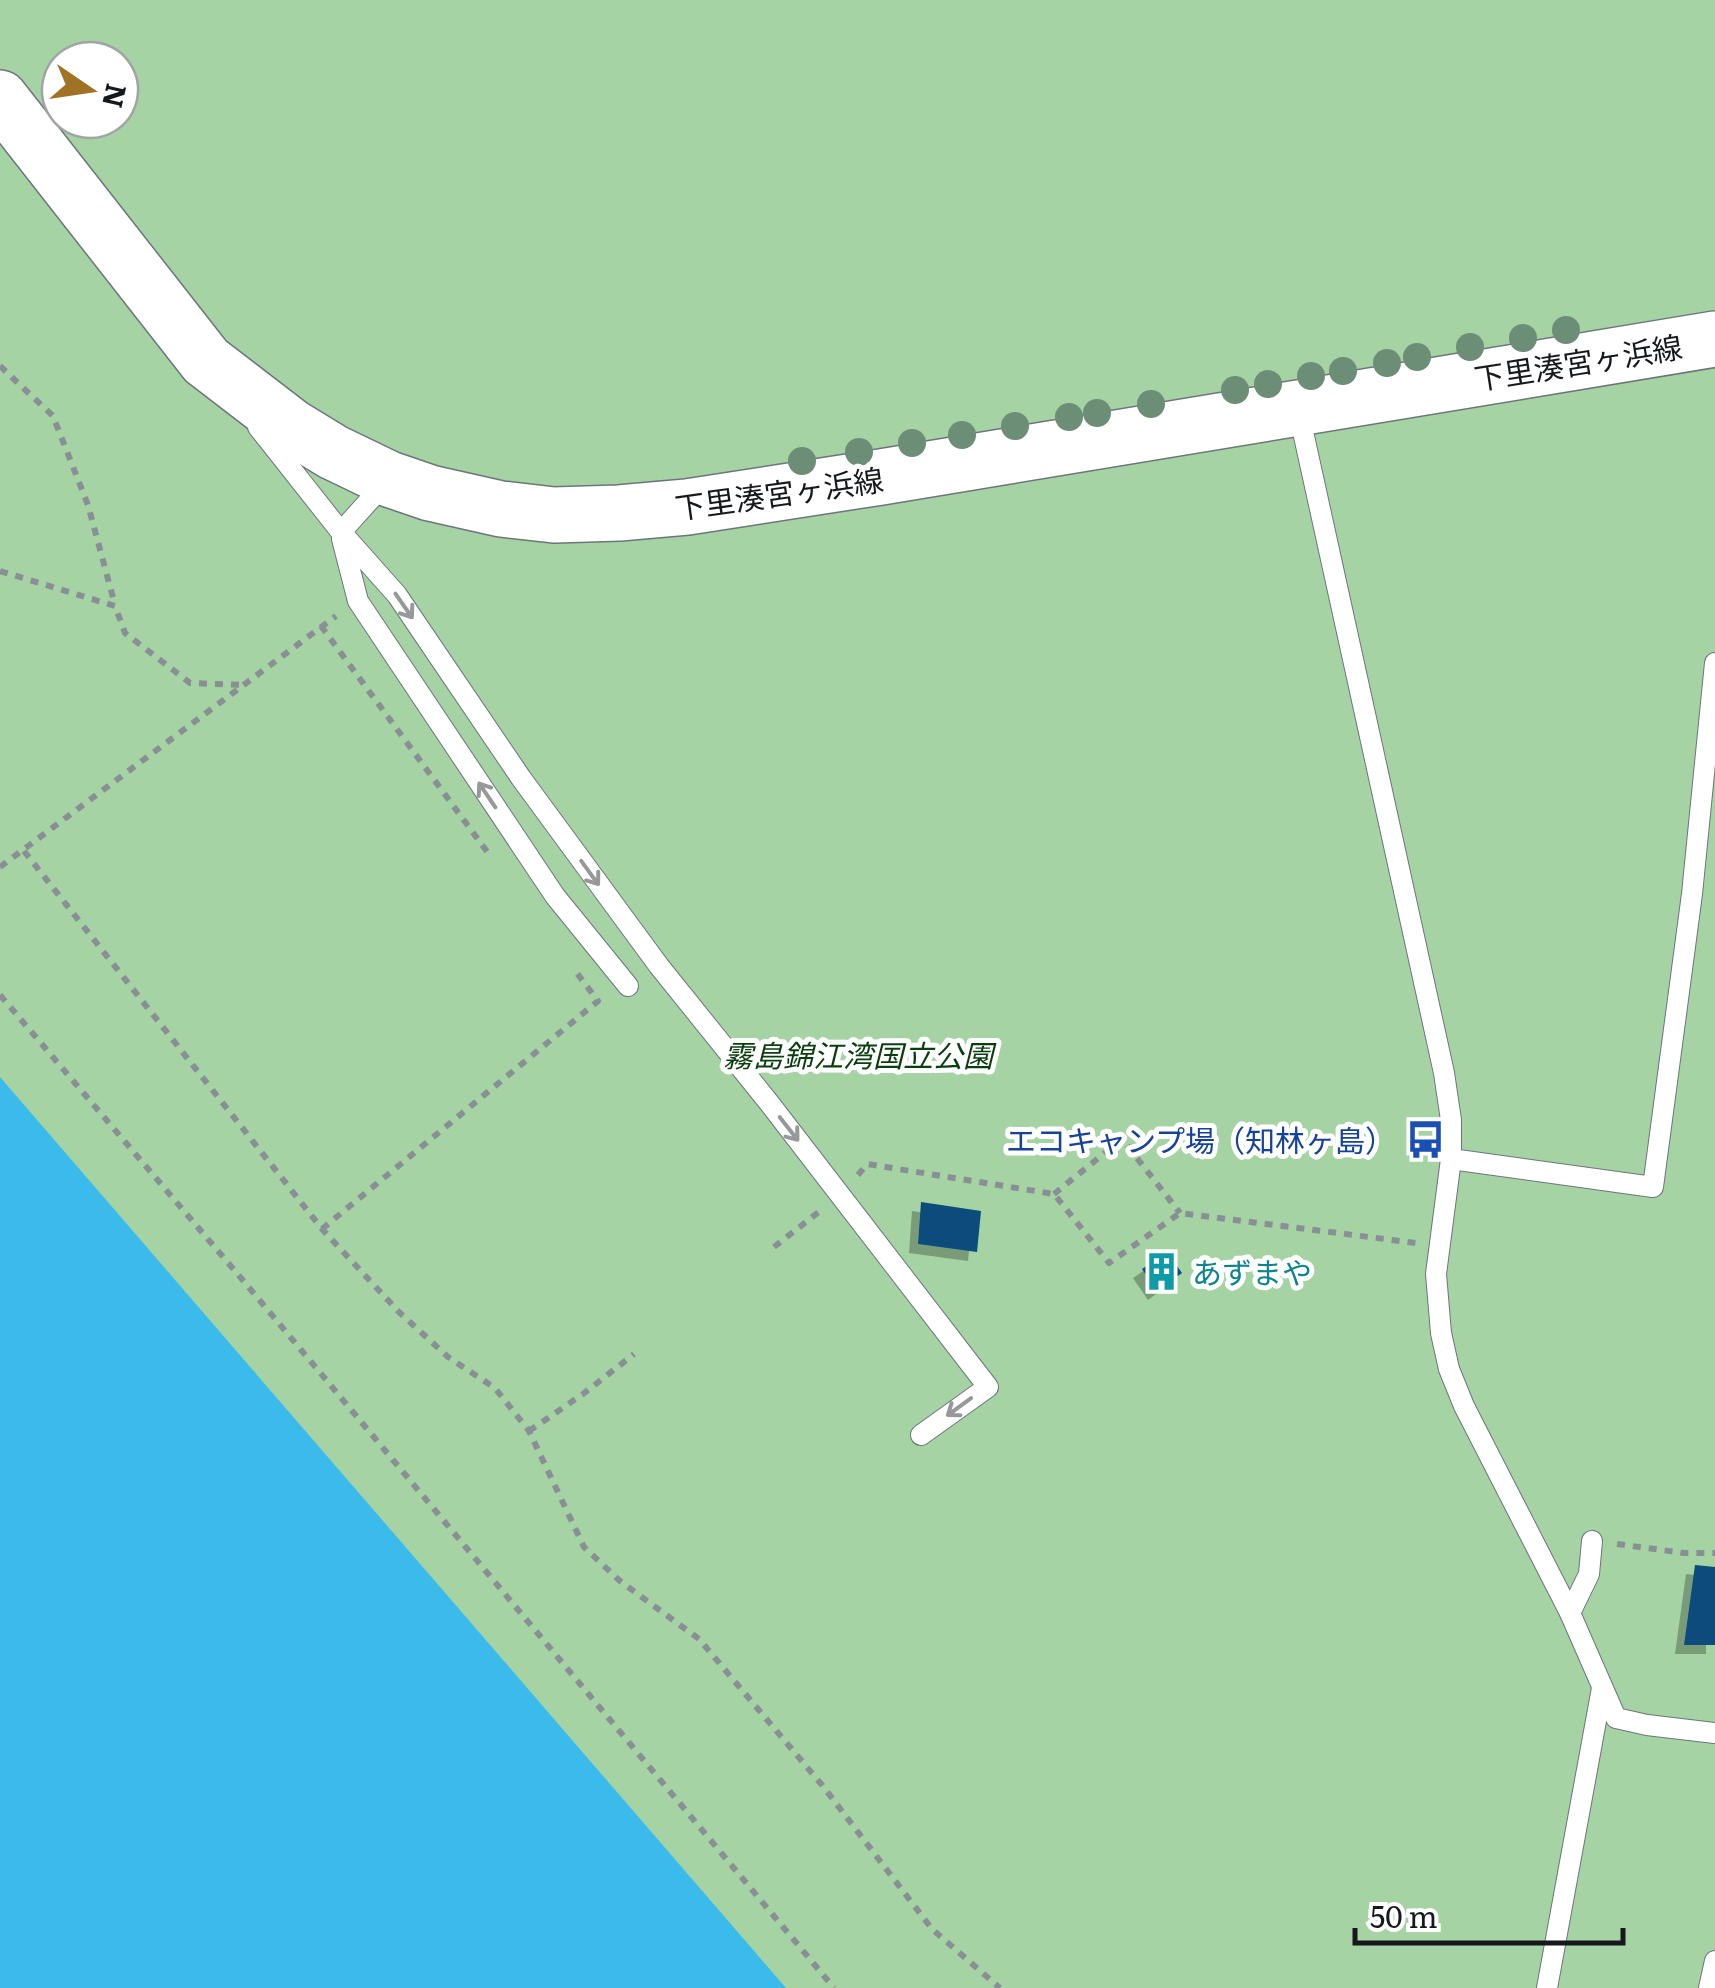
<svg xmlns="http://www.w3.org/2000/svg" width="1715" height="1988" font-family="Literata,'Noto Sans JP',serif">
  <defs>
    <filter id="shadow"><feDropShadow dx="-9" dy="9" stdDeviation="0" flood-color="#0004"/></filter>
  </defs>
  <rect width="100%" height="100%" fill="#e5eef6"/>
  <path fill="#a5d3a3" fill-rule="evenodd" d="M0 0H1715V1988H0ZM60 60H120V120H60Z"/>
  <polygon fill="#3bbbeb" points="0,1077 786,1988 0,1988"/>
  <g fill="#084c7c" filter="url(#shadow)">
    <polygon points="921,1202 981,1211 977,1252 918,1244"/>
    <polygon points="1167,1252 1182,1273 1157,1291 1142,1269"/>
    <polygon points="1695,1565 1715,1567 1715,1645 1684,1645"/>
  </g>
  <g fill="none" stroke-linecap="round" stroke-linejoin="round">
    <defs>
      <g id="lane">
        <polyline points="1298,409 1444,1073 1451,1120 1451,1159 1436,1274 1441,1333 1449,1369 1464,1406 1570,1613 1616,1718 1647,1725 1715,1733"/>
        <polyline points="258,427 341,532 397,595 521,778 659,966 770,1104 988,1387 921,1435"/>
        <polyline points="341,532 386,482"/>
        <polyline points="342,539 358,601 555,896 628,986"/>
        <polyline points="1451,1159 1653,1187 1692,894 1715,663"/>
        <polyline points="1570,1613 1589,1574 1592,1541"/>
        <polyline points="1547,1988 1602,1688"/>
        <polyline points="1709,1988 1715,1961"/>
      </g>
      <polyline id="secondary" points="0,98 206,361 292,427 333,452 389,479 430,493 501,509 554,515 619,513 687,507 881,477 1715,339"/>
    </defs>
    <use href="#lane" stroke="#6d757c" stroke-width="22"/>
    <use href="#secondary" stroke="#6d757c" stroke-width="58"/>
    <g stroke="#899095" stroke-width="6" stroke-dasharray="8 8" stroke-linecap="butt">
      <polyline points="0,366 53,416 88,505 115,605"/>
      <polyline points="0,571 115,606 125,633 190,683 243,685"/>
      <polyline points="321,626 491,857"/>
      <polyline points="24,851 322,1229 399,1312 448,1357 495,1388 529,1431 584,1547 620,1581 699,1639 822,1785 932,1929 1000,1988"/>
      <polyline points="0,867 336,616"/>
      <polyline points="0,995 241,1278 834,1988"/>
      <polyline points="858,1175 867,1164 1054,1194 1109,1263 1180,1213 1416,1243"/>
      <polyline points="1054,1194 1122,1139 1180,1213"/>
      <polyline points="322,1229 598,1001 573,968"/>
      <polyline points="774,1247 820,1211"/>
      <polyline points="529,1431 583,1394 634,1354"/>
      <polyline points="1617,1544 1684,1553 1715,1553"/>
    </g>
    <use href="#lane" stroke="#fff" stroke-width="20"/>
    <use href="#secondary" stroke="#fff" stroke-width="55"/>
  </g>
  <g fill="#6c8d76">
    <circle cx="1566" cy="330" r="14"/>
    <circle cx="1523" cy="338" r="14"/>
    <circle cx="1470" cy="347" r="14"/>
    <circle cx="1417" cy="357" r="14"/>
    <circle cx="1387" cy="363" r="14"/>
    <circle cx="1343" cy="371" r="14"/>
    <circle cx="1311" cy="376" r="14"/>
    <circle cx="1268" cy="384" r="14"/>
    <circle cx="1235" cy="390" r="14"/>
    <circle cx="1151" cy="404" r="14"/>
    <circle cx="1097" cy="413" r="14"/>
    <circle cx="1069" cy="417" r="14"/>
    <circle cx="1015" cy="426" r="14"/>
    <circle cx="962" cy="435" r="14"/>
    <circle cx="912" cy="443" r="14"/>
    <circle cx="859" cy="452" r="14"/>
    <circle cx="802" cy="461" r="14"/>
  </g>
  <defs><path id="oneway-shaft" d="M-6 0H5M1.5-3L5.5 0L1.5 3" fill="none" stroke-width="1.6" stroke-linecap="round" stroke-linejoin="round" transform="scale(2.5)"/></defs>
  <g stroke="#969899">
    <use href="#oneway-shaft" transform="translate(404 606) rotate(55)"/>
    <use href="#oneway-shaft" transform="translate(487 795) rotate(-124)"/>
    <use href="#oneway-shaft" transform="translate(590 873) rotate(54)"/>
    <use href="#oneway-shaft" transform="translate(789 1129) rotate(52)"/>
    <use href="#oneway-shaft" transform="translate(959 1407) rotate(144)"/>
  </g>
  <defs>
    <symbol id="bus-bare" viewBox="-9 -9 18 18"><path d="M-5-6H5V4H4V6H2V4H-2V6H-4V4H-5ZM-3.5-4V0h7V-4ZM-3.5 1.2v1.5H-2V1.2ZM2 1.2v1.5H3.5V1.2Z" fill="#1a4fb4" stroke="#fff" stroke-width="2.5" paint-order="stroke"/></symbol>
    <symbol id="building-bare" viewBox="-9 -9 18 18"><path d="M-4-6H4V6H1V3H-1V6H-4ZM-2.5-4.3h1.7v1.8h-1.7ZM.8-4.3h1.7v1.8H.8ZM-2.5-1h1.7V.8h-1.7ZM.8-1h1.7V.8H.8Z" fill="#0f9aa8" stroke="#fff" stroke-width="2.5" paint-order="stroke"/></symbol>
  </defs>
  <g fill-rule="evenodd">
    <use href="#bus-bare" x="1398" y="1112" width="55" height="55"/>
    <use href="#building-bare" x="1134" y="1244" width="55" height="55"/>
  </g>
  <g text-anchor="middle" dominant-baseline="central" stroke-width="10" stroke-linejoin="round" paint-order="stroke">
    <g font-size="30" fill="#16191c" stroke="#fff">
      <text transform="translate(1578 361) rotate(-9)">下里湊宮ヶ浜線</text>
      <text transform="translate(779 492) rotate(-8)">下里湊宮ヶ浜線</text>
    </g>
    <g font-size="30" font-style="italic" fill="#093e0d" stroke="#fff">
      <text x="858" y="1054">霧島錦江湾国立公園</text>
    </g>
    <g font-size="30" fill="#164399" stroke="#fff" text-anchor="end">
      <text x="1395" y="1139">エコキャンプ場（知林ヶ島）</text>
    </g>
    <g font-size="30" fill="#0d838f" stroke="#fff" text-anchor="start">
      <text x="1192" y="1271">あずまや</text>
    </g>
  </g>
  <g transform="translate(90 90) rotate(103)"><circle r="48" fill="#ffffff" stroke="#a2a3a4" stroke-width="2.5"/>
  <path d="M0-8L18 38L0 25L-18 38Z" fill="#a07324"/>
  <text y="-15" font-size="28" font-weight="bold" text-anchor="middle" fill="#16191c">N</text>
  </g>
  <path d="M1355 1928v15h268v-15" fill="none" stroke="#16191c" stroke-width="5"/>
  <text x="1370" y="1928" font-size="30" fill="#16191c" stroke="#ffffff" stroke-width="8" paint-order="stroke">50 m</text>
</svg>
